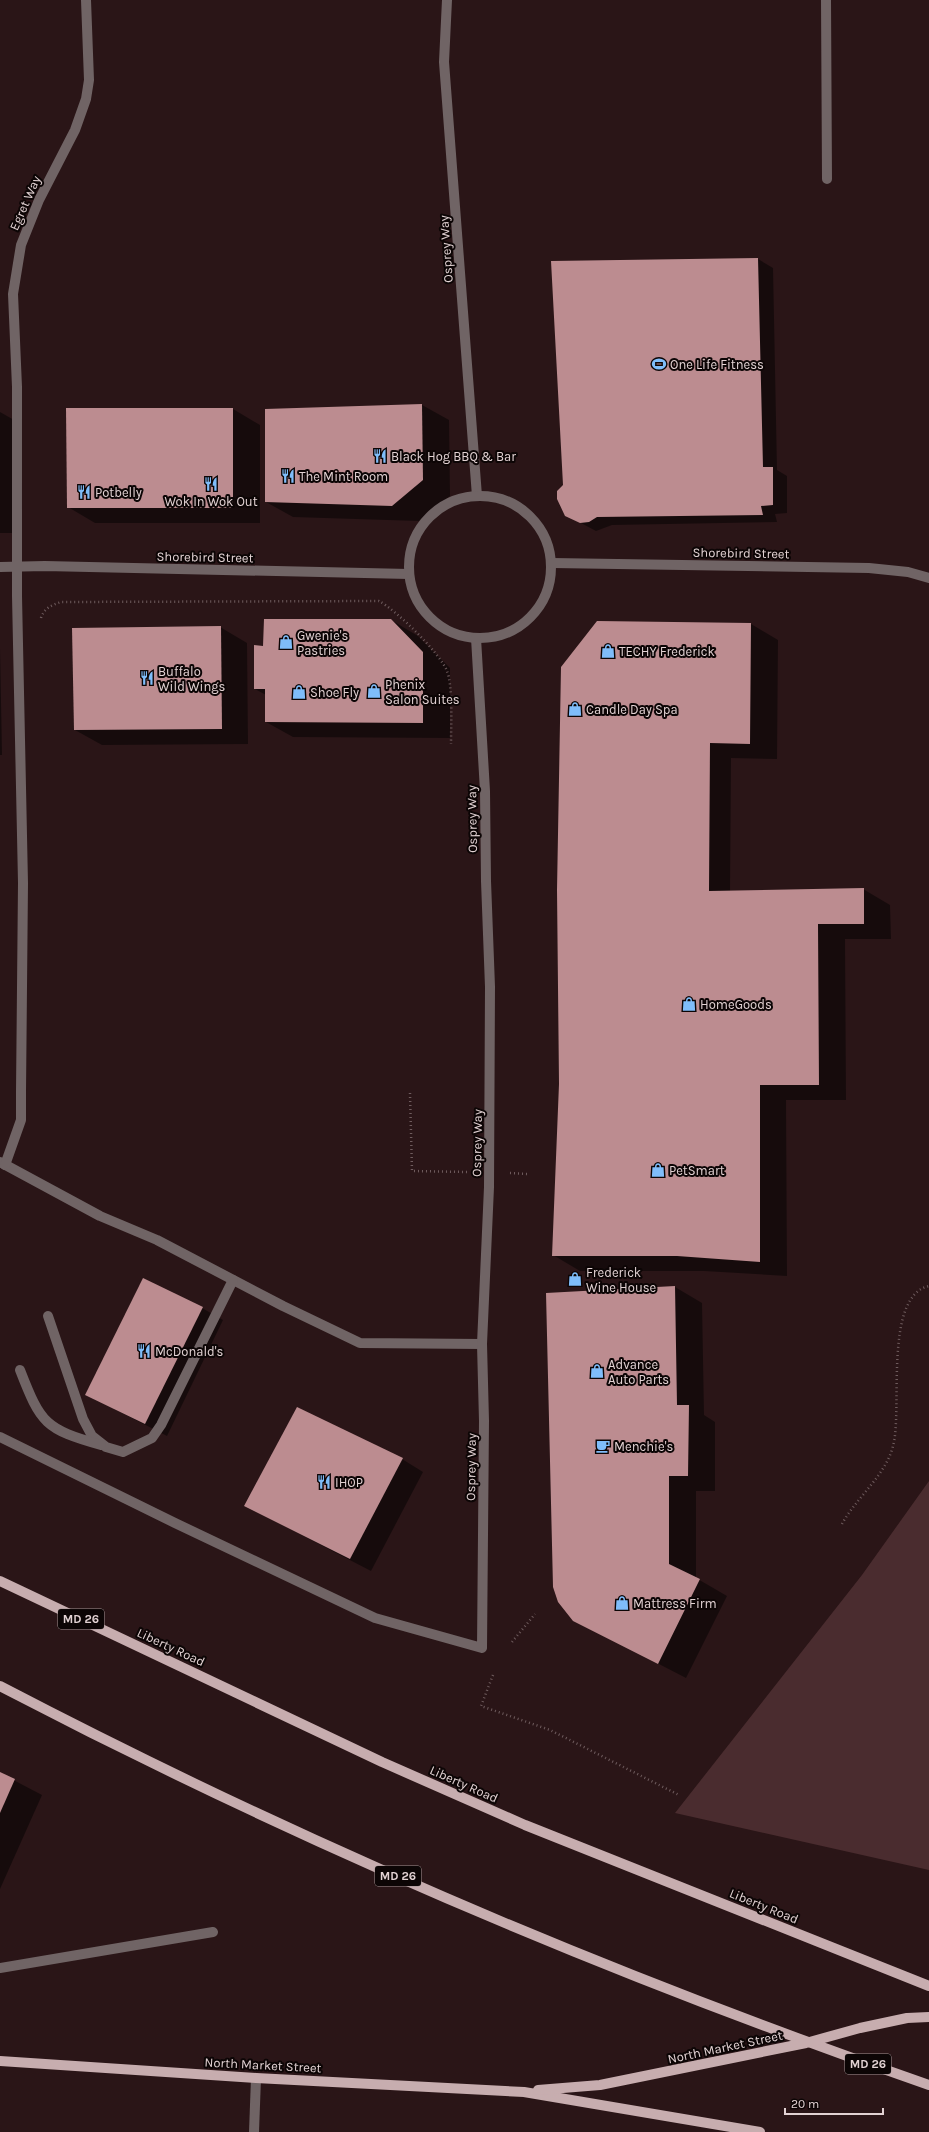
<svg xmlns="http://www.w3.org/2000/svg" width="929" height="2132" font-family="Karla,sans-serif">
  <rect width="100%" height="100%" fill="#2a1517"/>
  <polygon fill="#4a2c2f" points="929,1481 929,1870 675,1813 862,1575"/>
  <g fill="#0007">
    <polygon points="758,259 773,268 777,470 787,476 787,513 775,514 777,522 612,525 596,531 566,515 560,506 558,491 565,485 552,262"/>
    <polygon points="422,405 449,420 450,496 419,521 293,517 266,502"/>
    <polygon points="233,409 260,425 260,523 95,523 68,507"/>
    <polygon points="0,412 14,420 16,533 0,533"/>
    <polygon points="391,620 418,636 450,668 450,738 293,737 266,722 266,695 255,689 264,647"/>
    <polygon points="597,622 751,624 778,640 777,759 731,758 730,892 863,889 890,905 891,939 845,939 846,1100 786,1100 787,1276 704,1271 580,1271 553,1255"/>
    <polygon points="220,627 247,643 248,744 102,745 75,730"/>
    <polygon points="0,648 2,755 0,755"/>
    <polygon points="675,1287 702,1303 704,1415 715,1422 715,1491 696,1491 696,1578 727,1596 686,1678 574,1620"/>
    <polygon points="202,1308 223,1320 167,1436 87,1395"/>
    <polygon points="297,1409 402,1459 423,1472 371,1571 246,1506"/>
    <polygon points="0,1773 42,1795 0,1889"/>
  </g>
  <g fill="#bc8c90">
    <polygon points="758,258 763,467 773,467 773,505 761,506 763,515 597,517 589,522 580,523 565,516 557,499 557,491 563,485 551,261"/>
    <polygon points="422,404 423,480 392,506 265,502 265,409"/>
    <polygon points="66,408 233,408 233,508 67,508"/>
    <polygon points="264,619 391,619 423,652 423,723 265,722 265,689 254,689 254,645 263,646"/>
    <polygon points="597,621 751,623 750,744 710,743 709,891 864,888 864,924 818,924 819,1085 760,1085 760,1262 677,1256 552,1256 559,1084 557,890 561,667"/>
    <polygon points="221,626 222,729 74,730 72,628"/>
    <polygon points="143,1278 203,1307 145,1424 85,1395"/>
    <polygon points="675,1286 677,1405 689,1405 688,1476 669,1476 669,1564 700,1579 658,1664 573,1621 558,1602 553,1587 546,1293"/>
    <polygon points="297,1407 403,1458 350,1559 244,1506"/>
    <polygon points="0,1772 15,1779 0,1813"/>
  </g>
  <g fill="none" stroke-linecap="round" stroke-linejoin="round">
    <g stroke="#6f5c5e" stroke-width="2.5" stroke-dasharray="1 3" stroke-linecap="butt">
      <path d="M41 618C44 608 52 605 61 602L379 601C396 610 440 653 447 671 453 686 451 726 451 744"/>
      <polyline points="410,1093 412,1171 467,1172"/>
      <polyline points="510,1173 528,1174"/>
      <path d="M842 1524C856 1498 886 1475 893 1446 903 1411 883 1296 929 1286"/>
      <polyline points="512,1642 535,1614"/>
      <polyline points="493,1675 481,1706 550,1730 679,1795"/>
    </g>
    <g stroke="#706465" stroke-width="10">
      <polyline points="447,0 444,62 477,496"/>
      <polyline points="826,0 827,179"/>
      <circle cx="480" cy="567" r="71"/>
      <polyline points="552,563 869,568 908,572 929,578"/>
      <polyline points="0,567 45,566 409,574"/>
      <polyline points="0,1162 100,1216 157,1240 283,1306 360,1343 482,1344"/>
      <polyline points="5,1165 21,1120 21,1092 23,883 17,596 17,387 13,294 21,245 39,200 75,130 86,99 89,80 86,0"/>
      <polyline points="48,1316 83,1419 92,1436 106,1447 123,1452 152,1438 161,1425 233,1280"/>
      <path d="M20 1370C41 1424 45 1429 101 1445"/>
      <polyline points="0,1437 175,1523 375,1618 482,1648 484,1421 482,1344 489,1187 490,987 486,881 485,791 476,638"/>
      <polyline points="0,1968 213,1932"/>
      <polyline points="254,2132 256,2078"/>
    </g>
    <g stroke="#c7adaf" stroke-width="10">
      <polyline points="0,1581 382,1762 525,1825 929,1986"/>
      <path d="M0 1686C299 1842 611 1975 929 2085"/>
      <polyline points="0,2061 256,2078 524,2092 760,2132"/>
      <polyline points="538,2090 600,2085 806,2043 860,2028 907,2018 929,2017"/>
    </g>
  </g>
  <defs>
    <symbol id="stadium-bare" viewBox="-9 -9 18 18"><path d="M0-5a6.5 5 0 1 0 0 10a6.5 5 0 1 0 0-10ZM-3.5-1.8h7v3.6h-7Z" fill="#7fbdfa" stroke="#0c0505" stroke-width="2.5" paint-order="stroke"/></symbol>
    <symbol id="restaurant-bare" viewBox="-9 -9 18 18"><path d="M-5-6h1v4h1v-4h1v4h1v-4h1v5L-1.5 .5V6h-2V.5L-5-1ZM5-6V6H3V1.5H1.5Q1.5-4 5-6Z" fill="#7fbdfa" stroke="#0c0505" stroke-width="2.5" paint-order="stroke"/></symbol>
    <symbol id="shop-bare" viewBox="-9 -9 18 18"><path d="M-5-2.5h2.3a2.7 3.5 0 0 1 5.4 0H5L5.5 6h-11ZM-1.5-2.5h3a1.5 2.3 0 0 0-3 0Z" fill="#7fbdfa" stroke="#0c0505" stroke-width="2.5" paint-order="stroke"/></symbol>
    <symbol id="cafe-bare" viewBox="-9 -9 18 18"><path d="M-5.5-4.5H6V0H3Q3 3.5 0 3.5H-2.5Q-5.5 3.5-5.5 0ZM3-3.2v2h1.7v-2ZM-6 4.5H4V6H-6Z" fill="#7fbdfa" stroke="#0c0505" stroke-width="2.5" paint-order="stroke"/></symbol>
  </defs>
  <g fill-rule="evenodd">
    <use href="#stadium-bare" x="649" y="354" width="20" height="20"/>
    <use href="#restaurant-bare" x="370" y="446" width="20" height="20"/>
    <use href="#restaurant-bare" x="278" y="466" width="20" height="20"/>
    <use href="#restaurant-bare" x="201" y="474" width="20" height="20"/>
    <use href="#restaurant-bare" x="74" y="482" width="20" height="20"/>
    <use href="#shop-bare" x="276" y="632" width="20" height="20"/>
    <use href="#shop-bare" x="598" y="641" width="20" height="20"/>
    <use href="#restaurant-bare" x="137" y="668" width="20" height="20"/>
    <use href="#shop-bare" x="364" y="681" width="20" height="20"/>
    <use href="#shop-bare" x="289" y="682" width="20" height="20"/>
    <use href="#shop-bare" x="565" y="699" width="20" height="20"/>
    <use href="#shop-bare" x="679" y="994" width="20" height="20"/>
    <use href="#shop-bare" x="648" y="1160" width="20" height="20"/>
    <use href="#shop-bare" x="565" y="1269" width="20" height="20"/>
    <use href="#restaurant-bare" x="134" y="1341" width="20" height="20"/>
    <use href="#shop-bare" x="587" y="1361" width="20" height="20"/>
    <use href="#cafe-bare" x="593" y="1436" width="20" height="20"/>
    <use href="#restaurant-bare" x="314" y="1472" width="20" height="20"/>
    <use href="#shop-bare" x="612" y="1593" width="20" height="20"/>
  </g>
  <g text-anchor="middle" dominant-baseline="central" stroke-width="4" stroke-linejoin="round" paint-order="stroke">
    <g fill="#0c0505" stroke="#a29495" stroke-width="1">
      <rect x="58" y="1609" width="46" height="20" rx="3"/>
      <rect x="375" y="1866" width="46" height="20" rx="3"/>
      <rect x="845" y="2054" width="46" height="20" rx="3"/>
    </g>
    <g font-size="12" font-weight="bold" fill="#e2d2d3">
      <text x="81" y="1619">MD 26</text>
      <text x="398" y="1876">MD 26</text>
      <text x="868" y="2064">MD 26</text>
    </g>
    <g font-size="13" fill="#e2d2d3" stroke="#0c0505">
      <text transform="translate(25 203) rotate(-66)">Egret Way</text>
      <text transform="translate(446 249) rotate(-94)">Osprey Way</text>
      <text transform="translate(741 553) rotate(1)">Shorebird Street</text>
      <text transform="translate(205 557) rotate(1)">Shorebird Street</text>
      <text transform="translate(472 819) rotate(-91)">Osprey Way</text>
      <text transform="translate(477 1143) rotate(-89)">Osprey Way</text>
      <text transform="translate(471 1467) rotate(-89)">Osprey Way</text>
      <text transform="translate(171 1647) rotate(25)">Liberty Road</text>
      <text transform="translate(464 1784) rotate(24)">Liberty Road</text>
      <text transform="translate(764 1906) rotate(22)">Liberty Road</text>
      <text transform="translate(725 2047) rotate(-12)">North Market Street</text>
      <text transform="translate(263 2065) rotate(3)">North Market Street</text>
    </g>
    <g font-size="13" fill="#e2d2d3" stroke="#0c0505" text-anchor="start">
      <text x="670" y="364">One Life Fitness</text>
      <text x="391" y="456">Black Hog BBQ &amp; Bar</text>
      <text x="299" y="476">The Mint Room</text>
      <text x="95" y="492">Potbelly</text>
      <text x="211" y="501" text-anchor="middle">Wok In Wok Out</text>
      <text x="297" y="635">Gwenie's<tspan x="297" dy="15">Pastries</tspan></text>
      <text x="619" y="651">TECHY Frederick</text>
      <text x="158" y="671">Buffalo<tspan x="158" dy="15">Wild Wings</tspan></text>
      <text x="385" y="684">Phenix<tspan x="385" dy="15">Salon Suites</tspan></text>
      <text x="310" y="692">Shoe Fly</text>
      <text x="586" y="709">Candle Day Spa</text>
      <text x="700" y="1004">HomeGoods</text>
      <text x="669" y="1170">PetSmart</text>
      <text x="586" y="1272">Frederick<tspan x="586" dy="15">Wine House</tspan></text>
      <text x="155" y="1351">McDonald's</text>
      <text x="608" y="1364">Advance<tspan x="608" dy="15">Auto Parts</tspan></text>
      <text x="614" y="1446">Menchie's</text>
      <text x="335" y="1482">IHOP</text>
      <text x="633" y="1603">Mattress Firm</text>
    </g>
  </g>
  <path d="M785 2108v6h98v-6" fill="none" stroke="#e2d2d3" stroke-width="2"/>
  <text x="791" y="2108" font-size="12" fill="#e2d2d3" stroke="#0c0505" stroke-width="3" paint-order="stroke">20 m</text>
</svg>
